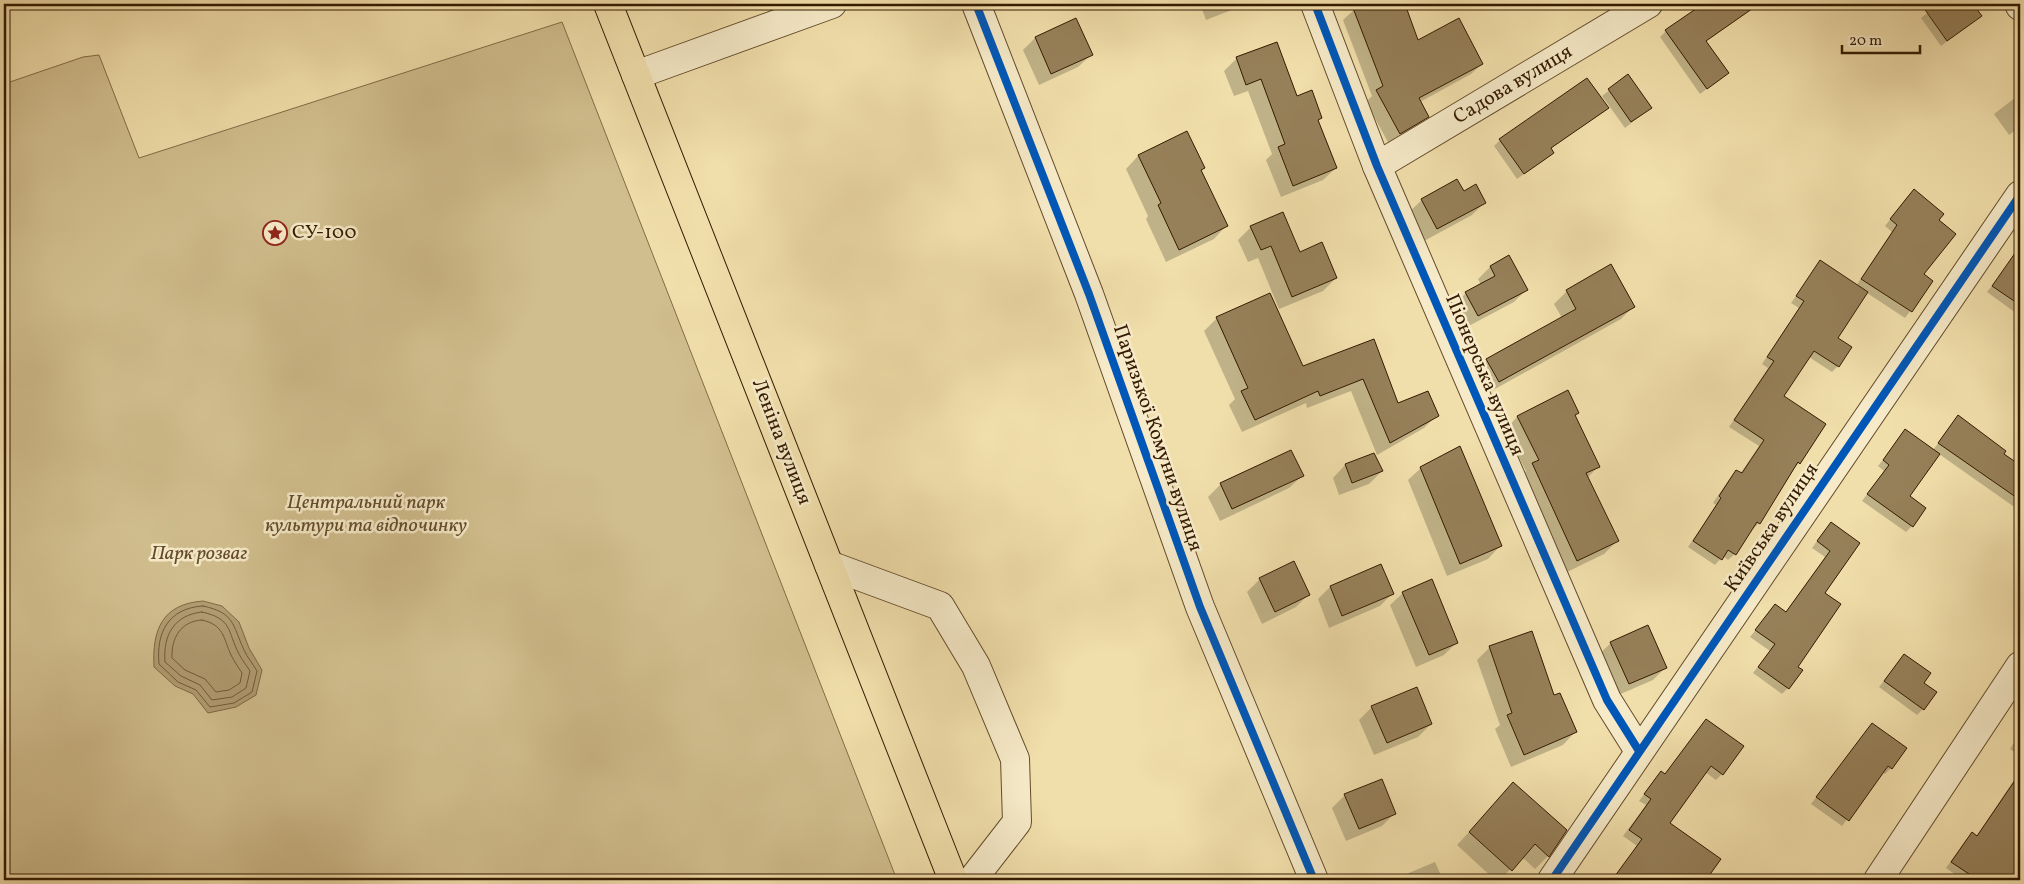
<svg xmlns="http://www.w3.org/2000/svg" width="2024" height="884" font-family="Vollkorn,serif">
  <rect width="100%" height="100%" fill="#f1dfab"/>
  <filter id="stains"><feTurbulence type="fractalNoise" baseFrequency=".004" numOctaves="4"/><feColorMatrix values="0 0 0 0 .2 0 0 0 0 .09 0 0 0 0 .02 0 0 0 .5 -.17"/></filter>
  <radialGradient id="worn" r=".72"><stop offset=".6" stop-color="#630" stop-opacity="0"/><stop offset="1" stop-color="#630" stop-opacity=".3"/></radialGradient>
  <polygon fill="#d1be8e" stroke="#826c47" points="562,22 897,880 4,880 4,84 83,57 99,55 139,158"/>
  <path fill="#b19c71" stroke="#7f6844" d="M203 601 222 606 239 622 249 648 262 670 256 695 236 707 208 713 193 694 175 686 154 667C152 630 162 604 203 601Z"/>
  <g fill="#0003">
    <polygon points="1200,4 1247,4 1206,20"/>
    <polygon points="1353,4 1403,4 1418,41 1482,64 1471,74 1420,102 1427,117 1416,127 1389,144 1366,102 1372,96 1343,20 1355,9"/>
    <polygon points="1709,4 1759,4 1705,42 1728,73 1700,94 1660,37 1666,31"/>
    <polygon points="1939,4 1972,4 1980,16 1941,46 1921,18"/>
    <polygon points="1035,38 1091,55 1078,67 1039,85 1023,50"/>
    <polygon points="1237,58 1321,118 1317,122 1336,168 1323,180 1281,197 1266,160 1272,154 1248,91 1234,96 1224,71"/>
    <polygon points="1628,76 1650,108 1625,128 1602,96"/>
    <polygon points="2020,94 2020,127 2009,135 1994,114"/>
    <polygon points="1607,108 1550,149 1552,153 1546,159 1517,179 1494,146 1500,140"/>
    <polygon points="1187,133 1200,171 1226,226 1214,239 1166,262 1146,219 1148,216 1126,169 1138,156"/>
    <polygon points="1908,196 1938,220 1922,275 1932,281 1905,318 1867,293 1836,338 1838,366 1832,372 1809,357 1782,397 1799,463 1792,470 1759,523 1753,529 1752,528 1735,554 1728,560 1723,556 1715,565 1688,547 1716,505 1713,503 1730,478 1736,471 1740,474 1759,446 1729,427 1768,368 1762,364 1799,308 1791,303 1820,262 1856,286 1892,232 1885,226"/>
    <polygon points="1422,200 1485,202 1472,215 1424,241 1409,212"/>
    <polygon points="1251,227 1299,253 1336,278 1323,291 1279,309 1258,258 1248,262 1238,240"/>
    <polygon points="1508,257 1526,290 1514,302 1465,328 1453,306 1466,293 1481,285 1478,279 1490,267"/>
    <polygon points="2014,257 2020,262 2020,316 1987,292"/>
    <polygon points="1610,266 1633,307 1621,319 1486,394 1474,373 1487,360 1562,318 1554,304 1567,291"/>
    <polygon points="1217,318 1302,368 1374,341 1398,405 1437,415 1424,428 1377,455 1351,391 1307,408 1306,403 1242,432 1229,405 1235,399 1204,331"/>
    <polygon points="1567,392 1578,413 1574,416 1599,466 1587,478 1617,541 1604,554 1565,573 1520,477 1526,471 1505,430 1517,417"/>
    <polygon points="1958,417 2020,467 2020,511 1939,454 1908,497 1912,526 1906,532 1862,501 1884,471 1878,466 1906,430 1933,450"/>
    <polygon points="1373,455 1382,471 1369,484 1339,495 1333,478 1345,465"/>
    <polygon points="1421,468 1500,546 1488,559 1447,576 1408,480"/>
    <polygon points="1302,476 1289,488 1220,521 1208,497 1221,484"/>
    <polygon points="1825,530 1859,543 1824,593 1788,688 1782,694 1753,673 1770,651 1750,637 1775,605 1785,613 1825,557 1812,548"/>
    <polygon points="1260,579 1309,594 1296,607 1262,624 1247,592"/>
    <polygon points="1330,587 1392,594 1380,606 1329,628 1318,599"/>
    <polygon points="1403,593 1457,642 1444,655 1416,667 1390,605"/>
    <polygon points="1611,643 1666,667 1653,680 1616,696 1598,655"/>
    <polygon points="1490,647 1553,697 1575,732 1563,745 1511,767 1495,729 1500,725 1477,660"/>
    <polygon points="1904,655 1923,709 1917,715 1879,687"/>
    <polygon points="1372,707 1431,724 1418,737 1374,755 1359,720"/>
    <polygon points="1706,720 1722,774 1716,780 1705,772 1669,824 1706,877 1704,880 1696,880 1668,860 1654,880 1612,880 1637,846 1623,836 1646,805 1639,801 1655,779 1664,775"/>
    <polygon points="1872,724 1891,768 1885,774 1882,772 1842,826 1811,804"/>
    <polygon points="2020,733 2020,756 2010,749"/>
    <polygon points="2020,771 2020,840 2003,864 2020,876 2020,880 1963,880 1946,868 1966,840 1972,834 1976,837"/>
    <polygon points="1345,795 1395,813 1382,826 1346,841 1332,808"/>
    <polygon points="1501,797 1565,831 1548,856 1535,869 1522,857 1500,880 1495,880 1457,845"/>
    <polygon points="1435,862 1443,880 1392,880"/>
  </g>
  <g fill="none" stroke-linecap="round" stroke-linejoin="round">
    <g stroke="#725b38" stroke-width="1">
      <path d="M203 606C235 613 232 624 244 650 247 657 253 664 257 671L252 692 234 703 210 707 196 690 178 682 159 664C156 633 168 608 203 606Z"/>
      <path d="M202 612C233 619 227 631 239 654 242 660 247 666 250 671L246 688 232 697 212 700 200 685 181 676 165 662C163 635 174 615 202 612Z"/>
      <path d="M202 620C224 625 223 637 231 655 234 661 238 667 242 673L240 683 229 690 216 692 205 679 185 670 172 658C171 638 181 621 202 620Z"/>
    </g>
  </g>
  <g fill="#968059" stroke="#341a00">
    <polygon points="1364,4 1405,4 1418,40 1459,18 1483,64 1419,98 1429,117 1400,134 1376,90 1383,86 1353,8"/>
    <polygon points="1703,4 1759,4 1706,41 1729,73 1707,89 1665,30"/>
    <polygon points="1921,4 1973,4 1982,16 1947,41"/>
    <polygon points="1076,18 1093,55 1051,74 1035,37"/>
    <polygon points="1277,42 1297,96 1312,90 1322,118 1318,120 1337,168 1293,186 1278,147 1285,144 1261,79 1246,85 1236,57"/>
    <polygon points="1628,74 1652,108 1631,122 1608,89"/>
    <polygon points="1587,78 1609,108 1551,148 1554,153 1524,174 1499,139"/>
    <polygon points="1187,131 1205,168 1201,170 1228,226 1179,250 1158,205 1161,203 1138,155"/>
    <polygon points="1457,179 1464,191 1476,184 1486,203 1437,229 1421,199"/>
    <polygon points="1914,189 1944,214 1939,220 1956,234 1924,274 1933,281 1912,312 1861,279 1897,225 1890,219"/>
    <polygon points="1283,212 1300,252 1322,242 1337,278 1292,297 1271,246 1261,250 1250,226"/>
    <polygon points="2020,246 2020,305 1992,286"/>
    <polygon points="1509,255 1528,290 1478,316 1465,292 1495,276 1490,266"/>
    <polygon points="1820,260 1868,292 1838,338 1852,347 1839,367 1814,351 1784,396 1826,424 1800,464 1798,462 1760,524 1757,522 1736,555 1728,550 1722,560 1693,541 1721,498 1719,496 1736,470 1742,473 1764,440 1734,420 1774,361 1767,357 1804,301 1796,296"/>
    <polygon points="1611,264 1635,307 1499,382 1486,359 1576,309 1566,290"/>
    <polygon points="1270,293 1303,366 1374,339 1398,403 1428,391 1439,416 1390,443 1363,379 1320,396 1318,391 1255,420 1241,391 1248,388 1216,317"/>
    <polygon points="1568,390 1579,413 1575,415 1600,467 1586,473 1619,541 1577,561 1532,463 1539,460 1517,416"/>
    <polygon points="1958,415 2006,451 2004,454 2020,465 2020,500 1938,443"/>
    <polygon points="1905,429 1940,454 1910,496 1926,508 1913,527 1867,494 1889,465 1883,460"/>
    <polygon points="1460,446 1502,546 1460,564 1420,467"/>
    <polygon points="1291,450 1304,476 1232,509 1220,483"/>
    <polygon points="1374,453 1383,471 1352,483 1345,464"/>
    <polygon points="1831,522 1860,543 1825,593 1841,604 1798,667 1803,670 1789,689 1758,667 1775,644 1755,630 1775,604 1786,612 1830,551 1817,541"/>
    <polygon points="1294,561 1310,595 1275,612 1259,578"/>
    <polygon points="1381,564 1394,594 1342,616 1330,586"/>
    <polygon points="1432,579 1458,643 1429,655 1402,592"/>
    <polygon points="1648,625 1667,668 1629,684 1610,642"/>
    <polygon points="1532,631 1554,695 1560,693 1577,732 1524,755 1507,715 1512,713 1489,646"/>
    <polygon points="1904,654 1931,673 1924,683 1937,692 1924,710 1884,681"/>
    <polygon points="1417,687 1432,724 1387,743 1371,706"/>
    <polygon points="1706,719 1744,746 1723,775 1711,766 1670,823 1721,859 1706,880 1612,880 1642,839 1629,830 1651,799 1644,794 1661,771 1665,774"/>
    <polygon points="1872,723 1907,748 1892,769 1888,766 1849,821 1816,797"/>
    <polygon points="2020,773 2020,880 1978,880 1951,862 1972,832 1977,836"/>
    <polygon points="1382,779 1396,814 1359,829 1344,794"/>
    <polygon points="1513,782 1567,830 1549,857 1535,844 1512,871 1469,832"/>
  </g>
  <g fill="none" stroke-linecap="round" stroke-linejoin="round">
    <defs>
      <g id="minor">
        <polyline points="976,4 1089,294 1200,607 1314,880"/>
        <polyline points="1315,4 1377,166 1607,700 1639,751"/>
        <polyline points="2019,4 2020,6"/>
        <polyline points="636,75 832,4"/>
        <polyline points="1377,166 1648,4"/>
        <polyline points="829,565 940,606 976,666 1015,759 1017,822 972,880"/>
        <polyline points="1552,880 2020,195"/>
        <polyline points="1878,880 2020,666"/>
      </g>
      <polyline id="major" points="608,4 953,880"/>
    </defs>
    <use href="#minor" stroke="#634b2b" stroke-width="30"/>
    <use href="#major" stroke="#341a00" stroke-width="30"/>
    <use href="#minor" stroke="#f6eac8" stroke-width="28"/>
    <use href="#major" stroke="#f1dfab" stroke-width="28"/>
    <defs>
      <g id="cycleway">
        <polyline points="976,4 1089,294 1200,607 1314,880"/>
        <polyline points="1315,4 1377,166 1607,700 1639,751"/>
        <polyline points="1552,880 2020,195"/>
      </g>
    </defs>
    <use href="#cycleway" stroke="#f6eac8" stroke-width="11"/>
    <use href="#cycleway" stroke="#0057b8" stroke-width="8"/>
  </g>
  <defs>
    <symbol id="sight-ring" viewBox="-11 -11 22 22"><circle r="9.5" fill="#f6eac8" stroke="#8f2418" stroke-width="1.5"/><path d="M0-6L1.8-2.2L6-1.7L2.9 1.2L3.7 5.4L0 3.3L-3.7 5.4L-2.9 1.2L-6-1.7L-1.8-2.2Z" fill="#8f2418"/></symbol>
  </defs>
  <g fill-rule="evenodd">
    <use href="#sight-ring" x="261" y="219" width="28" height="28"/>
  </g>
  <g text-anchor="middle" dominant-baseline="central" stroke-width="5" stroke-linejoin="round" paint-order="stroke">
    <g font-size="20" fill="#341a00" stroke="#f6eac8">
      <text transform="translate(1513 85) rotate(-31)">Садова вулиця</text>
      <text transform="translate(1484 375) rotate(67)">Піонерська вулиця</text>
      <text transform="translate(1157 438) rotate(71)">Паризької Комуни вулиця</text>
      <text transform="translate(781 442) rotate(69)">Леніна вулиця</text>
      <text transform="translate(1772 528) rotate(-56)">Київська вулиця</text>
    </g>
    <g font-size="20" fill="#341a00" stroke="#f6eac8" text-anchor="start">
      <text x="292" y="233">СУ-100</text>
    </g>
    <g font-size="20" font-style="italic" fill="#634b2b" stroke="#f6eac8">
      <text x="366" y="503">Центральний парк<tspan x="366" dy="23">культури та відпочинку</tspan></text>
      <text x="199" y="554">Парк розваг</text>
    </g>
  </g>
  <rect width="2024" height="884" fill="none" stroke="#f1dfab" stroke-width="20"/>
  <rect x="5" y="5" width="2014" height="874" fill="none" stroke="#341a00" stroke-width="2.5"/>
  <rect x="10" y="10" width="2004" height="864" fill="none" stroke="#341a00"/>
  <path d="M1842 45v8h78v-8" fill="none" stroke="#341a00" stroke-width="2.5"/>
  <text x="1849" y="45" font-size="15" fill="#341a00" stroke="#f6eac8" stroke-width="4" paint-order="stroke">20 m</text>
  <rect width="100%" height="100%" filter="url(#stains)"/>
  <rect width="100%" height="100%" fill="url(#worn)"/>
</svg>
